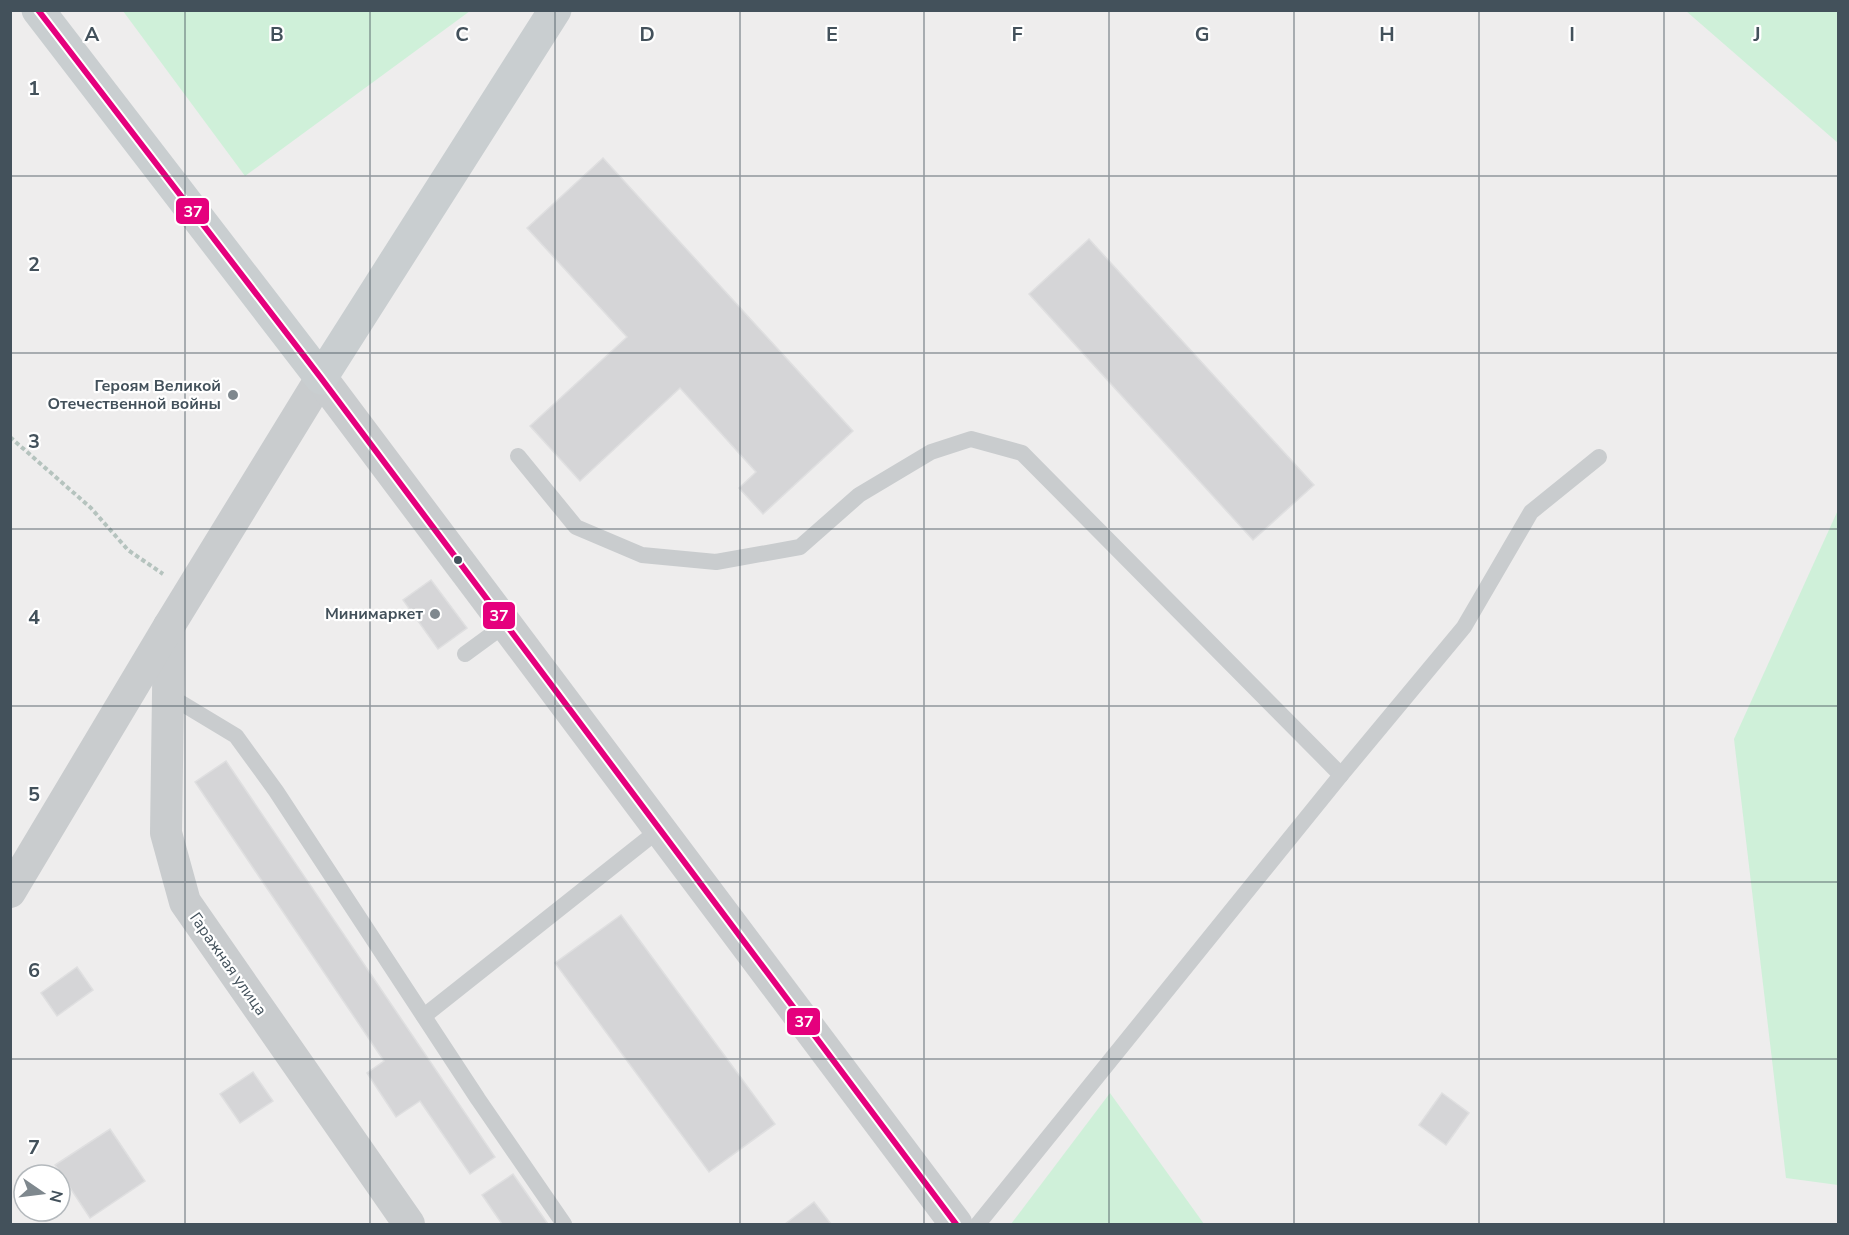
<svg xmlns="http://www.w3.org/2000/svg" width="1849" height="1235" font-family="'Nunito Sans',sans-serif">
  <rect width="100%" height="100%" fill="#eeeded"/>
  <g fill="#cff0d9">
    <polygon points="123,11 470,11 245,176"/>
    <polygon points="1686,11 1838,11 1838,143"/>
    <polygon points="1838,510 1838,1185 1786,1178 1734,739"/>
    <polygon points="1110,1093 1204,1224 1011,1224"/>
  </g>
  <g fill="#d5d5d7" stroke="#dfdfe0" stroke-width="1.5">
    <polygon points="603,158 853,431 763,514 739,488 756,472 680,388 580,481 530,426 627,337 527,228"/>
    <polygon points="1089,239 1314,485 1253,540 1029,294"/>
    <polygon points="431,580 467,628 438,649 403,600"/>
    <polygon points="226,761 495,1157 470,1174 420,1101 396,1117 367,1073 384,1061 195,782"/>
    <polygon points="621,915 775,1124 709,1172 555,963"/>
    <polygon points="77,967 93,990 57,1016 41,993"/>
    <polygon points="253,1072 273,1101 240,1123 220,1094"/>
    <polygon points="1442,1093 1469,1113 1446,1145 1419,1125"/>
    <polygon points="110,1129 145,1181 90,1218 55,1165"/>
    <polygon points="513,1174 548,1224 502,1224 482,1195"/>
    <polygon points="814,1202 831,1224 785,1224"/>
  </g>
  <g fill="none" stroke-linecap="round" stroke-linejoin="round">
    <polyline stroke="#b5c3be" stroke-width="4" stroke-dasharray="4.5 3" stroke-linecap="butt" points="10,437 91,508 128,550 163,574"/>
    <g stroke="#c9ccce" stroke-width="16">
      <polyline points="518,456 576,527 642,555 716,562 800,547 859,495 931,452 971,439 1022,453 1341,775"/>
      <polyline points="465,654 506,624"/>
      <polyline points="168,695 236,736 276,791 478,1099 564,1224"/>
      <polyline points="424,1016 660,829"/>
      <polyline points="978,1224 1341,775 1464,627 1531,512 1599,457"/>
    </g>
    <g stroke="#c9ccce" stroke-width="32">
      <polyline points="169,626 166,833 185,902 409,1224"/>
      <polyline points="10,892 169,626 321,378"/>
    </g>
    <polyline stroke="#c9ccce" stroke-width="33" points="321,378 956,1224"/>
    <polyline stroke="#c9ced0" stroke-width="33" points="38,10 321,378 555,10"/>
    <defs>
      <polyline id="bus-1" points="38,10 321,378 956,1224"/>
    </defs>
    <use href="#bus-1" stroke="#fff" stroke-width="10"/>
    <use href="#bus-1" stroke="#e5007d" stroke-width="6"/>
  </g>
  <path fill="none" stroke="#43515b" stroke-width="1.5" stroke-opacity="0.55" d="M185 10V1224M370 10V1224M555 10V1224M740 10V1224M924 10V1224M1109 10V1224M1294 10V1224M1479 10V1224M1664 10V1224M10 176H1838M10 353H1838M10 529H1838M10 706H1838M10 882H1838M10 1059H1838"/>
  <g fill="#7f888e" stroke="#fff" stroke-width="2">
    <circle cx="233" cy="395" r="6"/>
    <circle cx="435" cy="614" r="6"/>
  </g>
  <circle fill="#43515b" stroke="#fff" stroke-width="2" cx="458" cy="560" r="5"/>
  <g text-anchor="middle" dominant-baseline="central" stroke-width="4.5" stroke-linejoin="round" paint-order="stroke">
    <g font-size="16" font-weight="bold" fill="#43515b" stroke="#fff" text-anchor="end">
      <text x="221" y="386">Героям Великой<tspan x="221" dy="18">Отечественной войны</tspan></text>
      <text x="423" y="614">Минимаркет</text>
    </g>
    <g font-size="16" fill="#43515b" stroke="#fff">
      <text transform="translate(228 964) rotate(55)">Гаражная улица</text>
    </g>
  </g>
  <g font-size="20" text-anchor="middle" font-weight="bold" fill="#43515b" stroke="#fff" stroke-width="4.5" stroke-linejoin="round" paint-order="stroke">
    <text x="92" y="41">A</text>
    <text x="277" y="41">B</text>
    <text x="462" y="41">C</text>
    <text x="647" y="41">D</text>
    <text x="832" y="41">E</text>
    <text x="1017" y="41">F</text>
    <text x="1202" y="41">G</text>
    <text x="1387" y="41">H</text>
    <text x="1572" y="41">I</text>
    <text x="1757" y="41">J</text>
    <text x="34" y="95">1</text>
    <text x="34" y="271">2</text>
    <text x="34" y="448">3</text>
    <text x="34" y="624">4</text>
    <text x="34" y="801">5</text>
    <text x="34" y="977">6</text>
    <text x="34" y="1154">7</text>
  </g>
  <g stroke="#fff" stroke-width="2">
    <rect x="175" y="197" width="35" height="28" rx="6" fill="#e5007d"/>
    <rect x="482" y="601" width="34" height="29" rx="6" fill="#e5007d"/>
    <rect x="786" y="1007" width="35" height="29" rx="6" fill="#e5007d"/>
  </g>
  <g font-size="16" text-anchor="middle" font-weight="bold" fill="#fff">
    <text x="193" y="217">37</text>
    <text x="499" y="621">37</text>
    <text x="804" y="1027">37</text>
  </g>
  <rect width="1849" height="1235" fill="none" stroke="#43515b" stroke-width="24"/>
  <g transform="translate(42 1193) rotate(104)"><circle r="28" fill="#ffffff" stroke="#b4b9bd" stroke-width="1.5"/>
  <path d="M0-4.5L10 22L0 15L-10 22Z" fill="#7f888e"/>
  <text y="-9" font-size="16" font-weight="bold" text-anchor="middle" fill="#43515b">N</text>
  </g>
</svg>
